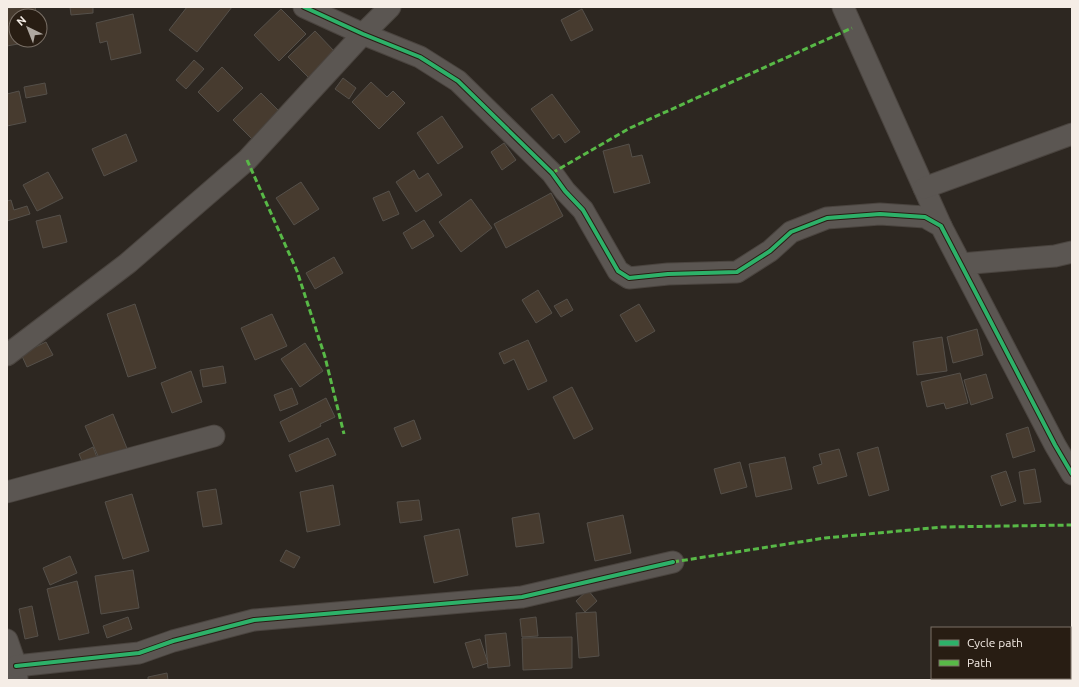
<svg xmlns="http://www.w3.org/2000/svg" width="1079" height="687" font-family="Ubuntu,sans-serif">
  <rect width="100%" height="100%" fill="#2d2721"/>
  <g fill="#473b2f" stroke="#55504a">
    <polygon points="35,7 37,16 16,16 16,40 40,39 40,40 7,46 7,8"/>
    <polygon points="70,7 93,7 93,13 71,15"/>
    <polygon points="187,7 232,7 197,52 169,30"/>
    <polygon points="281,9 306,34 279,61 254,35"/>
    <polygon points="582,9 593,30 571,41 561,20"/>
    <polygon points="133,14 141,53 111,60 107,41 100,43 96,23"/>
    <polygon points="315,31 335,52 309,78 288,57"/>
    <polygon points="194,60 204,69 186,89 176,80"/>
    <polygon points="222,67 243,88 218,112 198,92"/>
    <polygon points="343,78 356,88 349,99 335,89"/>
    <polygon points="371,82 387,97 393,91 405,103 379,129 352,102"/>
    <polygon points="45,83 47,94 26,98 24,87"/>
    <polygon points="19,91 26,122 7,126 7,94"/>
    <polygon points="261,93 283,115 255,142 233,120"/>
    <polygon points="552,94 580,132 565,143 559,134 553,139 531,109"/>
    <polygon points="442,116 463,147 438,164 417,133"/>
    <polygon points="126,134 137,161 104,176 92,149"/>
    <polygon points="504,143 516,160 502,170 491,152"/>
    <polygon points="629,144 632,157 642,155 650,183 614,193 603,151"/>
    <polygon points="414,170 419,179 428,173 442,195 416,212 396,182"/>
    <polygon points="48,172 63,198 37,211 23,185"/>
    <polygon points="301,182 319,209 294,225 276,198"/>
    <polygon points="389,191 399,214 383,221 373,198"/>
    <polygon points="551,193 563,216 506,248 494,224"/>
    <polygon points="471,199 492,228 461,252 439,222"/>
    <polygon points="11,200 14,210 27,206 30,214 7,221 7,201"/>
    <polygon points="60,215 67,242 43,248 36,221"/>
    <polygon points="424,220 434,236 412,249 403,233"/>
    <polygon points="334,257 343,273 315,289 306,273"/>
    <polygon points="538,290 552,313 536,323 522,300"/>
    <polygon points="567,299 573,310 561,317 554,306"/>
    <polygon points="135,304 156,368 128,377 107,314"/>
    <polygon points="639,304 655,331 636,342 620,315"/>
    <polygon points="272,314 287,346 255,360 241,328"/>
    <polygon points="977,329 983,355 953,363 947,337"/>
    <polygon points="942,337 947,371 917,375 913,342"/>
    <polygon points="528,340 547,381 528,390 514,359 504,364 499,353"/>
    <polygon points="46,342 53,355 27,367 21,354"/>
    <polygon points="305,343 323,371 300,387 281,359"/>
    <polygon points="223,366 226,383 203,387 200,370"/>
    <polygon points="191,371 202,402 172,413 161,383"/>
    <polygon points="960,373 968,403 946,409 944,403 927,407 921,382"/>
    <polygon points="986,374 993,398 971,405 964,380"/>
    <polygon points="572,387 593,429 574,439 553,397"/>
    <polygon points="292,388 298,404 280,411 274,395"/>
    <polygon points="326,398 335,417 320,424 321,426 289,442 280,422"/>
    <polygon points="113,414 128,451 101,463 85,426"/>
    <polygon points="414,420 421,439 402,447 394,428"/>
    <polygon points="1028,427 1035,451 1013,458 1006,434"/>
    <polygon points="328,438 336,455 296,472 289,455"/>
    <polygon points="93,447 98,460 84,466 79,454"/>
    <polygon points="878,447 889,490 869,496 857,453"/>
    <polygon points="839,449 847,476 818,484 813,467 822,464 819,454"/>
    <polygon points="785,457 792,489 756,497 749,464"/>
    <polygon points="740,462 747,487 721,494 714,469"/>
    <polygon points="1035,469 1041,502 1024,504 1019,472"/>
    <polygon points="1006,471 1016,501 1001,506 991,476"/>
    <polygon points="333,485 340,525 307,532 300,492"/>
    <polygon points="216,489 222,524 203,527 197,492"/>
    <polygon points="132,494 149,551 123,559 105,502"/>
    <polygon points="419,500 422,520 400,523 397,502"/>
    <polygon points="539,513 544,543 516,547 512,518"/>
    <polygon points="623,515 631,553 595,561 587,523"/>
    <polygon points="459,529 468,575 434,583 424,536"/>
    <polygon points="286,550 300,557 294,568 280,561"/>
    <polygon points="70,556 77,573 50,585 43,568"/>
    <polygon points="133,570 139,608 101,614 95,576"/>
    <polygon points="77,581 89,633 59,640 47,589"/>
    <polygon points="588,590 597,601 585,612 576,601"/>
    <polygon points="32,606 38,636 25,639 19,609"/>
    <polygon points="596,612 599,656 579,658 576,613"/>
    <polygon points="128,617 132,629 107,638 103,626"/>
    <polygon points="536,617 538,636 522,637 520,619"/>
    <polygon points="1072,627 1072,659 1070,660 1070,628"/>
    <polygon points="506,633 510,666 488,668 485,635"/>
    <polygon points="572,637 572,668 523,670 522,638"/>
    <polygon points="480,639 488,663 473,668 465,643"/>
    <polygon points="167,673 168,680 148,680 148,677"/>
  </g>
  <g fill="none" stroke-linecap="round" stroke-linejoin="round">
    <defs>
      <g id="minor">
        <polyline points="304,7 363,34 420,57 458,81 552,173 565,191 583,210 618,271 629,278 668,274 737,272 770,251 791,232 827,218 880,214 925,217 941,226 1055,445 1072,474"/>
        <polyline points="843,7 941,226"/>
        <polyline points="924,188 1072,134"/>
        <polyline points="961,264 1055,256 1072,252"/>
        <polyline points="7,355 128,263 247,160 363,34 390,7"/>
        <polyline points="7,492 214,436"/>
        <polyline points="7,640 16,666 17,679"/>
        <polyline points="16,666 139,653 173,641 254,620 522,597 673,562"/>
      </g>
    </defs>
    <use href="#minor" stroke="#4a443f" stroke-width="23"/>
    <use href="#minor" stroke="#5b5652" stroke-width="21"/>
    <g stroke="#58b947" stroke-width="3" stroke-dasharray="6 3" stroke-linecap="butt">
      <polyline points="247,160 297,271 325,357 344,434"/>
      <polyline points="552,173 630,128 852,28"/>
      <polyline points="673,562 825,538 942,527 1072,525"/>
    </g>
    <defs>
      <g id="cycleway">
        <polyline points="304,7 363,34 420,57 458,81 552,173 565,191 583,210 618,271 629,278 668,274 737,272 770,251 791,232 827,218 880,214 925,217 941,226 1055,445 1072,474"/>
        <polyline points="16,666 139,653 173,641 254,620 522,597 673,562"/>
      </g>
    </defs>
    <use href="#cycleway" stroke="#281d13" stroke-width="6"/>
    <use href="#cycleway" stroke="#2db169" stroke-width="4"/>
  </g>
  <rect width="1079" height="687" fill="none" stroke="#f5ede6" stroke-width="16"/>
  <rect x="931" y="627" width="140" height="52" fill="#281d13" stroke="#7a7067"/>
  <rect x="939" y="640" width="20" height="6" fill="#2db169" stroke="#7a7067"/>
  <text x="967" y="647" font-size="12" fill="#f5ede6">Cycle path</text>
  <rect x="939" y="660" width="20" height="6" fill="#58b947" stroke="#7a7067"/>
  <text x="967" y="667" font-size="12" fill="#f5ede6">Path</text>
  <g transform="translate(28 28) rotate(317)"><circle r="19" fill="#281d13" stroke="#7a7067"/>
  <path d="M0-3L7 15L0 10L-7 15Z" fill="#afa8a1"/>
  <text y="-6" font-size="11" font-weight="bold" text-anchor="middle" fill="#f5ede6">N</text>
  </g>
</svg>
